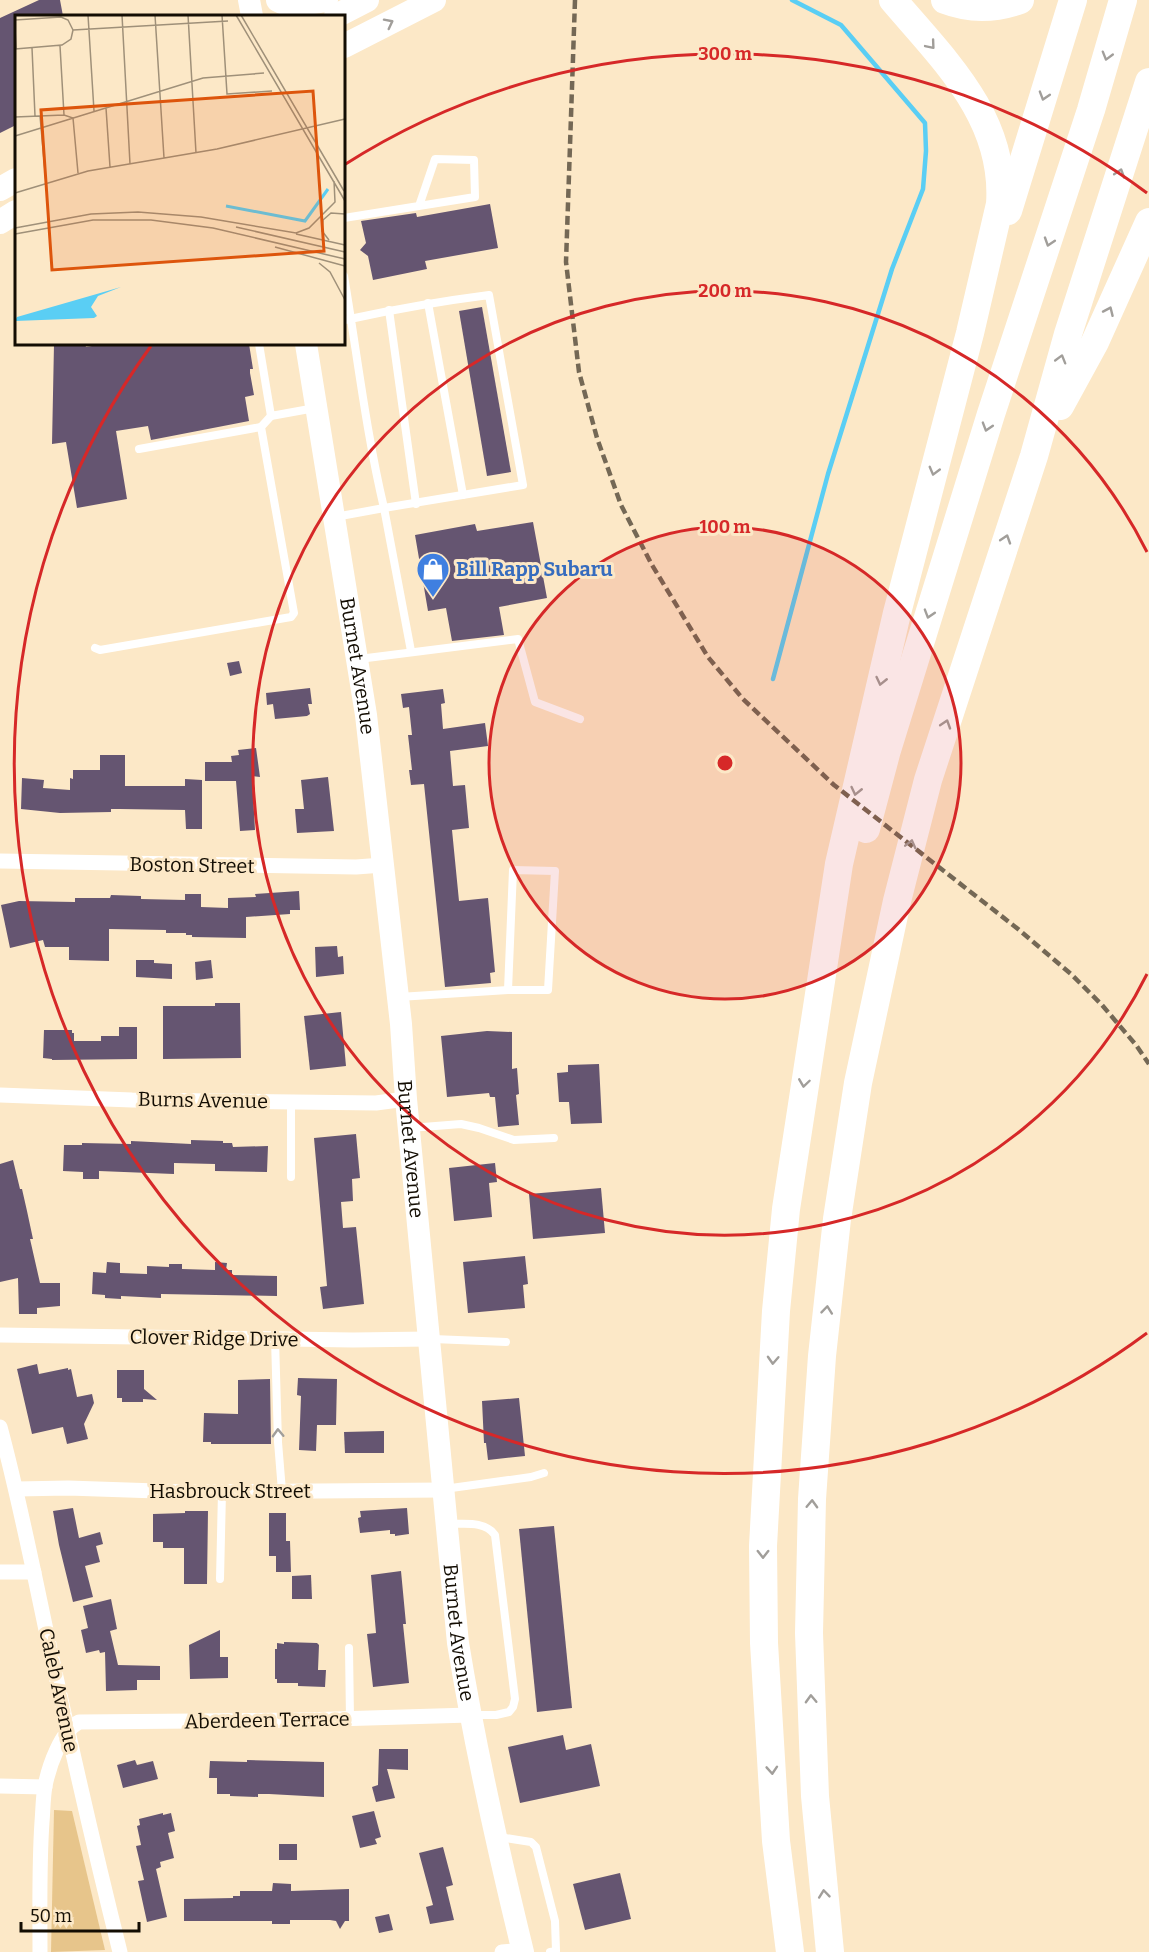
<svg xmlns="http://www.w3.org/2000/svg" width="1149" height="1952" font-family="Bitter,serif">
  <rect width="100%" height="100%" fill="#fce8c7"/>
  <polygon fill="#e7c58b" points="54,1810 72,1811 105,1950 51,1952"/>
  <g fill="none" stroke-linecap="round" stroke-linejoin="round">
    <polyline stroke="#5acef4" stroke-width="4.5" points="773,679 828,474 892,269 923,189 926,151 925,123 841,25 792,0"/>
  </g>
  <g fill="#655571">
    <polygon points="39,0 60,0 63,16 16,16 16,125 0,133 0,18"/>
    <polygon points="490,204 498,248 425,261 427,269 373,280 368,256 360,250 366,243 361,221 416,213 417,217"/>
    <polygon points="482,307 511,472 487,476 459,311"/>
    <polygon points="54,344 85,344 86,347 104,344 249,344 253,369 250,369 250,373 254,395 245,397 249,421 151,440 148,426 116,431 127,499 77,508 66,442 52,444"/>
    <polygon points="533,522 547,598 499,607 504,635 452,641 446,608 428,611 415,535 475,524 477,531"/>
    <polygon points="239,661 242,673 230,676 227,663"/>
    <polygon points="310,688 312,704 308,704 310,714 307,716 275,719 273,704 267,705 266,693"/>
    <polygon points="443,689 445,703 441,704 443,729 485,723 488,746 450,751 453,786 465,785 469,828 452,830 459,901 488,898 495,972 490,973 491,983 445,987 424,784 411,785 409,770 412,770 408,735 412,735 409,707 403,708 401,694"/>
    <polygon points="256,748 260,777 252,776 255,830 240,831 236,781 205,781 205,762 232,762 231,756 239,755 238,750"/>
    <polygon points="100,755 125,755 125,786 185,786 185,779 202,780 202,829 186,829 185,810 120,809 111,809 111,812 60,813 21,809 22,778 44,780 43,788 70,790 70,778 73,779 73,770 100,770"/>
    <polygon points="328,777 334,831 297,833 295,809 304,809 301,780"/>
    <polygon points="299,891 300,910 290,910 290,914 246,917 246,938 192,937 192,935 186,935 186,933 166,933 166,930 109,929 109,961 69,960 69,947 45,947 43,940 10,948 1,905 19,901 75,902 75,898 110,898 111,895 141,896 141,899 185,900 185,894 201,894 201,907 228,908 228,898 256,897 255,894"/>
    <polygon points="337,946 338,957 343,956 344,974 316,977 315,947"/>
    <polygon points="136,960 154,960 154,963 172,964 172,979 136,977"/>
    <polygon points="211,960 213,978 196,980 195,962"/>
    <polygon points="215,1003 240,1003 241,1058 163,1059 163,1006 215,1006"/>
    <polygon points="341,1012 346,1066 310,1070 304,1016"/>
    <polygon points="119,1027 137,1027 137,1059 52,1060 52,1059 43,1058 44,1030 72,1030 72,1033 74,1033 74,1041 101,1041 101,1036 119,1036"/>
    <polygon points="487,1031 512,1032 512,1069 517,1068 519,1094 516,1095 519,1125 498,1127 495,1097 490,1097 489,1093 447,1097 441,1036"/>
    <polygon points="599,1064 602,1123 571,1124 569,1102 559,1102 557,1073 568,1072 568,1065"/>
    <polygon points="356,1134 360,1178 352,1179 353,1201 341,1202 343,1228 356,1227 364,1304 323,1309 320,1287 327,1286 314,1138"/>
    <polygon points="191,1140 223,1141 223,1143 232,1143 233,1147 268,1146 267,1172 215,1171 215,1164 174,1163 174,1174 99,1171 99,1179 83,1179 83,1172 63,1171 64,1145 82,1145 82,1143 131,1144 131,1141 191,1144"/>
    <polygon points="13,1160 20,1189 22,1189 27,1211 33,1239 30,1239 40,1283 60,1283 60,1306 37,1308 37,1314 19,1314 18,1278 0,1282 0,1164"/>
    <polygon points="495,1163 497,1182 489,1183 492,1217 454,1221 449,1168"/>
    <polygon points="601,1188 605,1233 533,1239 529,1194"/>
    <polygon points="525,1256 528,1284 523,1285 525,1308 468,1313 463,1262"/>
    <polygon points="107,1262 120,1263 120,1273 147,1274 147,1266 169,1267 169,1264 182,1264 182,1269 215,1270 215,1262 227,1263 226,1270 232,1270 232,1275 277,1276 277,1296 161,1294 161,1298 121,1296 121,1299 105,1298 105,1295 92,1294 93,1272 106,1273"/>
    <polygon points="37,1364 39,1374 68,1368 68,1370 71,1369 77,1397 92,1394 94,1403 84,1424 88,1439 67,1444 63,1427 32,1434 17,1369"/>
    <polygon points="117,1370 144,1370 144,1389 157,1400 143,1399 143,1402 122,1402 122,1398 117,1398"/>
    <polygon points="298,1378 337,1379 336,1425 317,1425 316,1451 299,1450 301,1396 297,1395"/>
    <polygon points="270,1379 271,1444 211,1444 211,1442 203,1442 204,1413 238,1414 238,1380"/>
    <polygon points="519,1398 525,1456 488,1460 486,1443 484,1443 482,1401"/>
    <polygon points="384,1431 384,1453 345,1453 344,1432"/>
    <polygon points="73,1508 79,1538 100,1532 103,1544 96,1546 100,1562 85,1566 93,1597 73,1602 59,1545 53,1511"/>
    <polygon points="407,1508 409,1534 395,1536 395,1534 390,1534 390,1530 360,1533 358,1518 361,1517 360,1511"/>
    <polygon points="185,1511 208,1511 207,1584 184,1584 184,1548 163,1548 163,1542 153,1542 153,1514 185,1513"/>
    <polygon points="269,1513 286,1513 286,1541 290,1541 291,1572 276,1572 276,1556 269,1556"/>
    <polygon points="554,1526 572,1708 537,1712 519,1529"/>
    <polygon points="401,1571 406,1624 403,1624 409,1683 373,1687 367,1634 376,1633 371,1575"/>
    <polygon points="311,1575 312,1599 292,1599 292,1576"/>
    <polygon points="111,1599 117,1629 110,1631 118,1665 160,1666 160,1680 137,1680 137,1690 106,1691 105,1652 100,1653 99,1650 86,1653 81,1630 88,1628 83,1606"/>
    <polygon points="220,1630 220,1657 228,1657 228,1678 190,1679 189,1645"/>
    <polygon points="284,1642 317,1643 319,1645 318,1670 326,1670 325,1687 298,1686 298,1683 277,1683 277,1679 275,1679 275,1649 277,1649 277,1643 284,1644"/>
    <polygon points="563,1735 566,1750 591,1744 600,1786 520,1803 508,1747"/>
    <polygon points="379,1749 408,1749 408,1770 387,1769 395,1798 376,1802 372,1787 378,1785"/>
    <polygon points="135,1760 137,1765 153,1761 158,1779 123,1788 117,1765"/>
    <polygon points="247,1760 324,1762 324,1797 269,1794 258,1794 258,1797 230,1796 230,1794 217,1794 217,1778 209,1778 210,1761 247,1762"/>
    <polygon points="374,1811 381,1837 375,1839 377,1844 360,1848 352,1816"/>
    <polygon points="163,1813 163,1815 171,1813 175,1831 168,1833 174,1858 160,1862 161,1867 156,1869 167,1917 147,1922 138,1881 144,1880 136,1846 141,1845 137,1826 140,1825 139,1819"/>
    <rect x="279" y="1844" width="18" height="16"/>
    <polygon points="443,1847 453,1885 446,1887 454,1920 430,1924 426,1907 433,1905 419,1853"/>
    <polygon points="620,1873 631,1919 585,1930 573,1884"/>
    <polygon points="273,1883 291,1884 291,1891 349,1889 349,1921 345,1921 340,1929 336,1921 330,1920 290,1920 290,1924 272,1924 272,1921 184,1921 184,1899 233,1898 233,1896 240,1896 240,1891 272,1891"/>
    <polygon points="389,1914 393,1930 379,1933 375,1917"/>
  </g>
  <g fill="none" stroke-linecap="round" stroke-linejoin="round">
    <g stroke="#fff" stroke-width="8">
      <polyline points="344,218 475,197 474,160 435,159 419,206"/>
      <path d="M344 276C357 353 366 432 384 508L523 485 489 295C442 301 396 309 350 319L344 320"/>
      <polyline points="428,303 463,495"/>
      <polyline points="389,310 416,504"/>
      <polyline points="259,344 271,416 315,408"/>
      <polyline points="139,449 261,427"/>
      <polyline points="335,517 384,508 411,651"/>
      <polyline points="95,648 100,650 291,617 294,613 261,427 271,416"/>
      <polyline points="359,659 518,639 535,702 580,719"/>
      <polyline points="399,997 508,990 548,990 555,871 513,870 508,990"/>
      <polyline points="291,1102 291,1177"/>
      <polyline points="410,1128 461,1124 479,1128 514,1140 554,1138"/>
      <polyline points="275,1339 278,1442 282,1491"/>
      <polyline points="433,1339 506,1342"/>
      <polyline points="444,1489 531,1477 544,1473"/>
      <path d="M450 1524C466 1524 485 1521 495 1535L515 1699 513 1707 509 1712 496 1715H474"/>
      <polyline points="220,1579 222,1492"/>
      <polyline points="349,1648 350,1719"/>
      <polyline points="499,1837 531,1842 536,1847 555,1921 556,1951 550,1952"/>
    </g>
    <g stroke="#fff" stroke-width="15">
      <polyline points="0,861 356,867 383,865"/>
      <polyline points="0,1095 132,1100 376,1103 406,1099"/>
      <polyline points="0,1335 353,1340 429,1339"/>
      <path d="M0 1427C21 1505 36 1584 53 1663 74 1760 96 1856 120 1952"/>
      <polyline points="17,1489 68,1488 187,1492 443,1490"/>
      <polyline points="0,1572 34,1572"/>
      <polyline points="0,1786 45,1787"/>
      <path d="M40 1952C40 1909 39 1865 42 1822 43 1810 43 1797 45 1786 49 1766 61 1731 79 1722L302 1720 470 1715"/>
      <polyline points="502,1952 523,1950"/>
    </g>
    <g stroke="#fff" stroke-width="22">
      <polyline points="249,0 252,16"/>
      <path id="s1" d="M306 344 366 715 401 1024 406 1099 458 1643C475 1747 498 1850 523 1952"/>
    </g>
    <g stroke="#fff" stroke-width="24">
      <polyline points="278,0 291,6 326,0"/>
      <polyline points="336,16 367,0"/>
      <polyline points="344,46 434,0"/>
      <polyline points="0,189 16,180"/>
      <polyline points="0,222 16,212"/>
    </g>
    <g stroke="#fff" stroke-width="28">
      <path d="M945 0C971 10 995 9 1020 0"/>
      <polyline points="1008,211 1073,0"/>
      <polyline points="1060,406 1095,342 1149,222"/>
      <polyline points="866,829 887,750 991,414 1091,110 1123,0"/>
      <path d="M790 1952 776 1841 764 1643 763 1546 776 1311 786 1209 839 864 897 613 970 333 1000 204C1006 118 944 60 893 0"/>
      <polyline points="830,1952 815,1796 809,1633 812,1499 822,1356 837,1219 858,1083 897,901 928,780 1034,456 1068,334 1149,82"/>
    </g>
    <polyline stroke="#746855" stroke-width="4.5" stroke-dasharray="9 4.5" stroke-linecap="butt" points="575,0 566,262 579,372 597,438 621,505 652,565 708,657 743,699 834,785 1018,929 1071,974 1102,1005 1136,1045 1149,1064"/>
  </g>
  <defs><path id="oneway-chevron" d="M-2-3.5L2.5 0L-2 3.5" fill="none" stroke-width="1.6" stroke-linecap="round" stroke-linejoin="round" transform="scale(1.5)"/></defs>
  <g stroke="#a19e9a">
    <use href="#oneway-chevron" transform="translate(389 23) rotate(-27)"/>
    <use href="#oneway-chevron" transform="translate(931 45) rotate(50)"/>
    <use href="#oneway-chevron" transform="translate(1107 56) rotate(106)"/>
    <use href="#oneway-chevron" transform="translate(1044 96) rotate(107)"/>
    <use href="#oneway-chevron" transform="translate(1120 173) rotate(-72)"/>
    <use href="#oneway-chevron" transform="translate(1049 242) rotate(108)"/>
    <use href="#oneway-chevron" transform="translate(1109 311) rotate(-66)"/>
    <use href="#oneway-chevron" transform="translate(1061 359) rotate(-74)"/>
    <use href="#oneway-chevron" transform="translate(987 427) rotate(107)"/>
    <use href="#oneway-chevron" transform="translate(934 471) rotate(105)"/>
    <use href="#oneway-chevron" transform="translate(1006 539) rotate(-72)"/>
    <use href="#oneway-chevron" transform="translate(929 614) rotate(107)"/>
    <use href="#oneway-chevron" transform="translate(881 681) rotate(103)"/>
    <use href="#oneway-chevron" transform="translate(946 724) rotate(-72)"/>
    <use href="#oneway-chevron" transform="translate(856 791) rotate(103)"/>
    <use href="#oneway-chevron" transform="translate(911 844) rotate(-76)"/>
    <use href="#oneway-chevron" transform="translate(804 1083) rotate(98)"/>
    <use href="#oneway-chevron" transform="translate(827 1310) rotate(-84)"/>
    <use href="#oneway-chevron" transform="translate(773 1360) rotate(93)"/>
    <use href="#oneway-chevron" transform="translate(278 1433) rotate(-92)"/>
    <use href="#oneway-chevron" transform="translate(812 1504) rotate(-88)"/>
    <use href="#oneway-chevron" transform="translate(763 1554) rotate(90)"/>
    <use href="#oneway-chevron" transform="translate(811 1699) rotate(-92)"/>
    <use href="#oneway-chevron" transform="translate(772 1770) rotate(86)"/>
    <use href="#oneway-chevron" transform="translate(824 1894) rotate(-96)"/>
  </g>
  <circle cx="725" cy="763" r="236" fill="#d62828" fill-opacity=".12"/>
  <g fill="none" stroke="#d62828" stroke-width="3">
    <circle cx="725" cy="763" r="236"/>
    <path d="M1147 974A472 472 0 1 1 1147 552"/>
    <path d="M1147 1333A709 709 0 0 1 151 346M344 165A709 709 0 0 1 1147 193"/>
  </g>
  <defs>
    <symbol id="shop-pin" viewBox="-11 -11 22 30"><path d="M0 17L-7.5 6A9.5 9.5 0 1 1 7.5 6Z" fill="#3f7fe0" stroke="#fce8c7"/><path d="M-5-2.5h2.3a2.7 3.5 0 0 1 5.4 0H5L5.5 6h-11ZM-1.5-2.5h3a1.5 2.3 0 0 0-3 0Z" fill="#fff"/></symbol>
  </defs>
  <g fill-rule="evenodd">
    <use href="#shop-pin" x="414" y="550" width="38" height="52"/>
  </g>
  <g text-anchor="middle" dominant-baseline="central" stroke-width="6" stroke-linejoin="round" paint-order="stroke">
    <g font-size="20" font-weight="bold" fill="#366cbe" stroke="#fce8c7" text-anchor="start">
      <text x="456" y="569">Bill Rapp Subaru</text>
    </g>
    <g font-size="20" fill="#130d03" stroke="#fce8c7">
      <text stroke="none"><textPath href="#s1" startOffset="326">Burnet Avenue</textPath></text>
      <text transform="translate(192 865) rotate(1)">Boston Street</text>
      <text transform="translate(203 1100) rotate(1)">Burns Avenue</text>
      <text stroke="none"><textPath href="#s1" startOffset="812">Burnet Avenue</textPath></text>
      <text transform="translate(214 1338) rotate(1)">Clover Ridge Drive</text>
      <text x="230" y="1491">Hasbrouck Street</text>
      <text stroke="none"><textPath href="#s1" startOffset="1298">Burnet Avenue</textPath></text>
      <text transform="translate(59 1690) rotate(78)">Caleb Avenue</text>
      <text transform="translate(267 1720) rotate(-1)">Aberdeen Terrace</text>
    </g>
  </g>
  <g transform="translate(15 15)">
    <rect width="330" height="330" fill="#fce8c7"/>
    <path d="M106 272 83 281 76 292 82 301 79 303 0 306 2 302Z" fill="#5acef4"/>
    <path fill="none" stroke="#5acef4" stroke-width="3" d="M211 191 290 206 313 174"/>
    <path fill="none" stroke="#9f9079" stroke-width="1.5" d="M73 0 79 96M107 0 115 149M140 0 149 143M173 0 181 138M207 0 212 79 257 76M221 0 330 186M226 0 329 176M0 5 46 2 53 5 58 15M0 13 1 34M58 15 213 6M45 31 49 100M17 33 20 101M0 34 47 30 56 24 58 15M91 93 95 152M25 101 31 168M0 102 49 100 58 103 63 158M0 121 188 63 249 58M0 178 73 156 202 134 330 104M221 212 330 237M0 213 76 199 123 197 186 202 281 218 294 213 320 187 319 166M0 219 78 205H136L198 213 330 244M281 219 330 230M314 225 307 216 308 205 316 198 330 199M260 232 330 251M304 248 315 257 330 285"/>
    <path fill="#dd550c" fill-opacity="0.15" stroke="#dd550c" stroke-width="3" d="M298 76 309 236 37 255 26 95Z"/>
    <rect width="330" height="330" fill="none" stroke="#130d03" stroke-width="3"/>
  </g>
  <circle cx="725" cy="763" r="9" fill="#d62828" stroke="#fce8c7" stroke-width="3"/>
  <g font-size="18" text-anchor="middle" font-weight="bold" fill="#d62828" stroke="#fce8c7" stroke-width="6" stroke-linejoin="round" paint-order="stroke">
    <text x="725" y="60">300 m</text>
    <text x="725" y="297">200 m</text>
    <text x="725" y="533">100 m</text>
  </g>
  <path d="M21 1922v9h118v-9" fill="none" stroke="#130d03" stroke-width="3"/>
  <text x="30" y="1922" font-size="18" fill="#130d03" stroke="#fce8c7" stroke-width="4.5" paint-order="stroke">50 m</text>
</svg>
